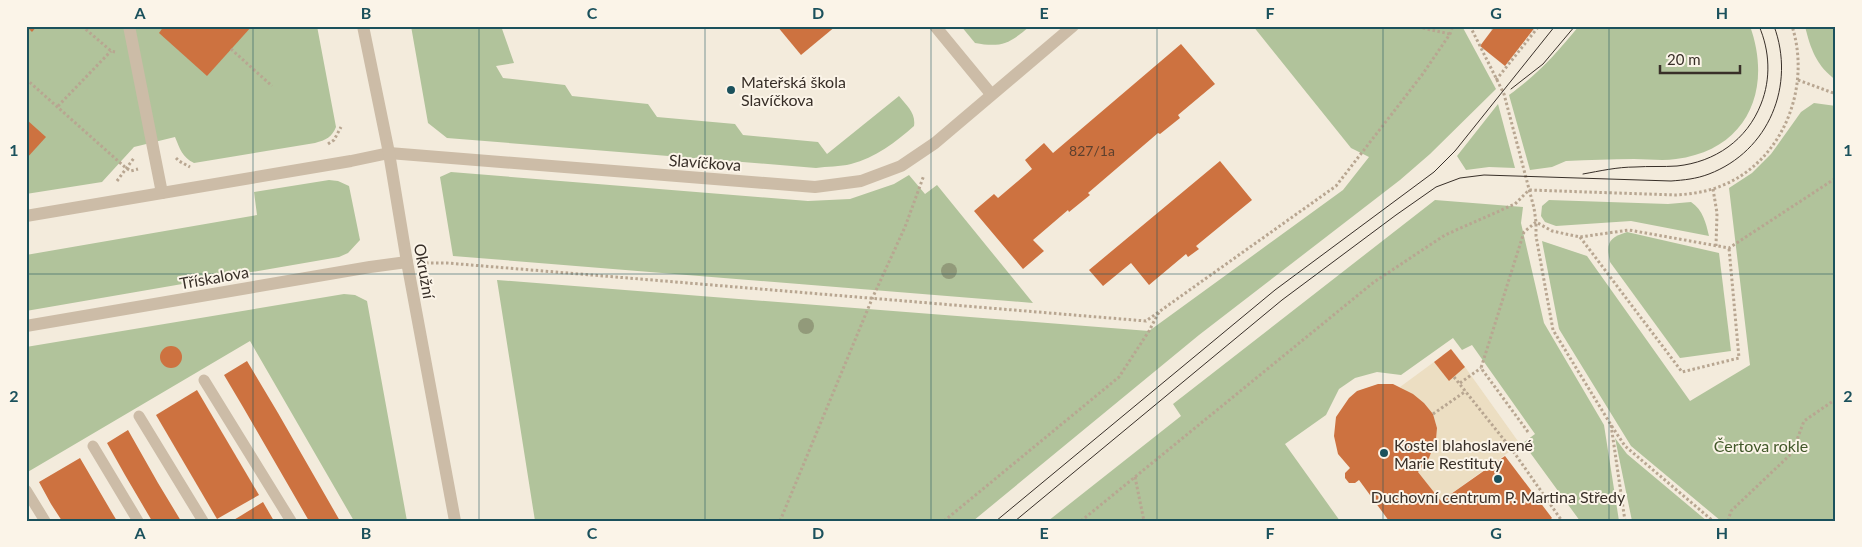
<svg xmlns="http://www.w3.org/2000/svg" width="1862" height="547" font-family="Lato,sans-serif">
  <rect width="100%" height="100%" fill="#f3ebdc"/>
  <g fill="#b1c39b">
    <path d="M26 26H317L336 127C332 137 326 140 315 143L194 163C182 157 180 149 175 137L134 147 102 182 26 194Z"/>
    <path d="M411 26H501L514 63 496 66 503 78 565 85 572 96 648 104 657 117 735 124 743 135 818 142 827 154 899 96C907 106 916 113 914 126 896 142 875 158 851 164 840 167 827 166 816 168L447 138 428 123Z"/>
    <path d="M961 26H1030C1010 43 1002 48 975 43Z"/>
    <polygon points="1253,26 1462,26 1496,89 1430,154 1400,180 1199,335 973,521 535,521 497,280 1149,331 1343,190 1369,157 1351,148"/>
    <path d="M1579 26H1750C1773 90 1747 150 1676 159 1663 161 1648 159 1634 159 1611 159 1589 160 1566 161L1552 167 1530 170 1509 95C1539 73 1555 55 1579 26Z"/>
    <path d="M1805 26H1836V80C1817 67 1810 48 1805 26Z"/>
    <polygon points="1814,103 1836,106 1836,521 1721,521 1631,446 1559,329 1542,241 1587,256 1690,401 1750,365 1729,188 1752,173 1771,154 1801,112"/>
    <polygon points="1498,104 1515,168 1489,167 1466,170 1457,156"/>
    <polygon points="451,172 808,201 850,199 894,184 909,175 925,194 937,185 1033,303 453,256 440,177"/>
    <polygon points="329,180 338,181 349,186 360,240 348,253 339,257 26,311 26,255 257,215 254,192"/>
    <polygon points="1435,200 1523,207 1521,223 1544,323 1604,425 1619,521 1580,521 1523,443 1535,434 1472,345 1462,350 1453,338 1401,375 1377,372 1355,378 1339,389 1326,415 1285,444 1340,521 1048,521 1181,416 1173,404"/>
    <path d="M1549 200 1668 204 1691 202C1703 210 1706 223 1709 236L1631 221 1556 226 1545 222 1541 216 1542 206Z"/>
    <path d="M1627 232 1719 253 1731 351 1680 358 1610 262C1606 243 1608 238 1627 232Z"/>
    <polygon points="344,294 355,295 367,301 407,521 354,521 250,341 26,473 26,347"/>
    <polygon points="1615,438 1627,454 1707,521 1632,521"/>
  </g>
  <polygon fill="#ecdec2" points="1434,362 1449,380 1465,367 1520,444 1441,501 1418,472 1429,458 1436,440 1437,428 1433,414 1424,403 1400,387"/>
  <g fill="#cd7240">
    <polygon points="26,26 37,26 32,32"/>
    <polygon points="164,26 252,26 207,76 159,33"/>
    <polygon points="777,26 836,26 801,55"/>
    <polygon points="1495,26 1536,26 1505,66 1480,46"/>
    <polygon points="1181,44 1215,84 1178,115 1180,118 1160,134 1158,133 1088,193 1090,195 1069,212 1068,210 1033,240 1044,251 1023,269 974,211 994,194 998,198 1032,169 1025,160 1044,143 1053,153"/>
    <polygon points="27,120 46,137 26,159 26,121"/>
    <polygon points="1220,161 1252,200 1196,246 1199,249 1188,257 1186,254 1149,285 1131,263 1103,286 1089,270"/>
    <circle cx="171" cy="357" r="11"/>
    <polygon points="1451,349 1465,367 1449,381 1434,362"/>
    <polygon points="247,361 278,413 340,521 309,521 243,407 224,375"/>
    <polygon points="1378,384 1393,384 1413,394 1424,403 1433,414 1437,428 1436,440 1429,458 1418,472 1441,501 1505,456 1552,518 1549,521 1389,521 1359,480 1355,483 1349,483 1345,478 1345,473 1350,468 1338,454 1334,436 1336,417 1349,398 1357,391"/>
    <polygon points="197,390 259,495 217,519 156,415"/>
    <polygon points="128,430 158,483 181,521 152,521 125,475 107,443"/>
    <polygon points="80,458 111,511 117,521 62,521 51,504 39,482"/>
    <polygon points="263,502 274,521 232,521 242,515"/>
  </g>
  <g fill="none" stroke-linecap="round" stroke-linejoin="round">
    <g stroke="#b8a691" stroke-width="3" stroke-dasharray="2.5 2.5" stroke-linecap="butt">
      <polyline points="82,26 111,51 115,52"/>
      <polyline points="1413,26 1450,34"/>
      <polyline points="1470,26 1504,94 1534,208 1536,222 1536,236 1553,330 1611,425 1625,446 1713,521"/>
      <polyline points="1487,26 1491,29 1493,26"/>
      <polyline points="231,49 272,86"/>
      <polyline points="26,79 126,168 131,171 138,169"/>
      <polyline points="1496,80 1539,26"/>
      <polyline points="1798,80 1836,94"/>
      <polyline points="58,106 111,51"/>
      <polyline points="328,144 334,140 341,127"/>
      <polyline points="176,158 179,161 190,167"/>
      <polyline points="117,181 134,158"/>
      <polyline points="1713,189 1717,213 1716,246"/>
      <polyline points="1580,237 1682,372 1739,358 1729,248"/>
      <polyline points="426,263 447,263 1146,321 1336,186 1422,75 1450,34 1453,26"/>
      <polyline points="1454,377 1513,451 1562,521"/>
      <polyline points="1460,383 1481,368"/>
      <polyline points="1433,414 1466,391"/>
      <polyline points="1611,425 1625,521"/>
      <polyline points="1528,432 1481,368 1524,232 1536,222 1552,231 1580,237 1629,230 1729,248 1836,178"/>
      <polyline points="1135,477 1144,521"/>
      <polyline points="780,521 872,299 905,227 924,175"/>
      <polyline points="944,521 1119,377 1149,331 1159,312"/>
      <path d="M1081 521 1374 282 1445 235 1515 204 1529 190 1676 195C1694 194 1711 191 1728 183 1785 156 1811 85 1792 26"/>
      <polyline points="1728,521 1731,511 1792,453 1804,421 1836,399"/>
    </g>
    <g stroke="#ccbca7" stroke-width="11">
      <polyline points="204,380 291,521"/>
      <polyline points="139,416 203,521"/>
      <polyline points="93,446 138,521"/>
      <polyline points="26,490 45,521"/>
    </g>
    <g stroke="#ccbca7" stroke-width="12">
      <polyline points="129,26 162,193"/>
      <polyline points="935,26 991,94"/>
      <polyline points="26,216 351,161 389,153 815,187 861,181 901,166 935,143 1073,26"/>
      <polyline points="26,326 370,267 407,262"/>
    </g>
    <polyline stroke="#ccbca7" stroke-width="12" points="363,26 389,153 407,262 455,521"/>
    <g stroke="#382f28" stroke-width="1">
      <polyline points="1511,89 1543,64 1575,26"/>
      <path d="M1583 174C1600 171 1617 167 1635 167 1649 166 1663 167 1677 166 1715 162 1747 140 1761 104 1771 79 1770 51 1759 26"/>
      <polyline points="996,521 1275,290 1434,172 1455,151 1555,26"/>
      <path d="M1015 521 1282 300 1396 215 1436 187 1460 178 1484 175 1671 181C1684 180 1696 179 1709 174 1769 151 1796 85 1774 26"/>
    </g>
  </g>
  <g fill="#929a7a">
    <circle cx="949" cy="271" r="8"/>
    <circle cx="806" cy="326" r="8"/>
  </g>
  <path fill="none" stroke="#1b515c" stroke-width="1" stroke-opacity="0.55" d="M253 26V521M479 26V521M705 26V521M931 26V521M1157 26V521M1383 26V521M1609 26V521M26 274H1836"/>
  <g fill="#1b515c" stroke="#fbf4e8" stroke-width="2">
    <circle cx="731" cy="90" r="5"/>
    <circle cx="1384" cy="453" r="5"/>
    <circle cx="1498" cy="479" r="5"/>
  </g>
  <g text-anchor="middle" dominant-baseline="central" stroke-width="4" stroke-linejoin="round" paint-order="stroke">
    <g font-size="14" fill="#5d402e">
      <text x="1092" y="150">827/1a</text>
    </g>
    <g font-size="16" fill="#382f28" stroke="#fbf4e8" text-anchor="start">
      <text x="741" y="81">Mateřská škola<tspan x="741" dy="18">Slavíčkova</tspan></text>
      <text x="1394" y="444">Kostel blahoslavené<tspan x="1394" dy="18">Marie Restituty</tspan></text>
      <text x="1498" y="496" text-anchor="middle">Duchovní centrum P. Martina Středy</text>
    </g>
    <g font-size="16" fill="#382f28" stroke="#fbf4e8">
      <text transform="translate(705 162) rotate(4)">Slavíčkova</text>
      <text transform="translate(425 271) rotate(80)">Okružní</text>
      <text transform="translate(214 277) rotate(-10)">Třískalova</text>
    </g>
    <g font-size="16" fill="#42582a" stroke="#fbf4e8">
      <text x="1761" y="445">Čertova rokle</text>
    </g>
  </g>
  <rect width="1862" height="547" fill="none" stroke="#fbf4e8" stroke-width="55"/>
  <path d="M1660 65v8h80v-8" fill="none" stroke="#382f28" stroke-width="2.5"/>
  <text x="1667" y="65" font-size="15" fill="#382f28" stroke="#fbf4e8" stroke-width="4" paint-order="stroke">20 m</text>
  <rect x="28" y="28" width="1806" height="492" fill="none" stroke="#1b515c" stroke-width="2"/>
  <g font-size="16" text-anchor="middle" font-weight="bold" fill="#1b515c">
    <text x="140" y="19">A</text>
    <text x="366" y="19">B</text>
    <text x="592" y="19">C</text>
    <text x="818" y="19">D</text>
    <text x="1044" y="19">E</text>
    <text x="1270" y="19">F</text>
    <text x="1496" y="19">G</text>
    <text x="1722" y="19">H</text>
    <text x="14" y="156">1</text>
    <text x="1848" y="156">1</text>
    <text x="14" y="402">2</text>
    <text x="1848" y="402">2</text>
    <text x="140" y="539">A</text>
    <text x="366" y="539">B</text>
    <text x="592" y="539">C</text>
    <text x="818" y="539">D</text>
    <text x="1044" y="539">E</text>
    <text x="1270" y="539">F</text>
    <text x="1496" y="539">G</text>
    <text x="1722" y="539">H</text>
  </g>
</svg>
